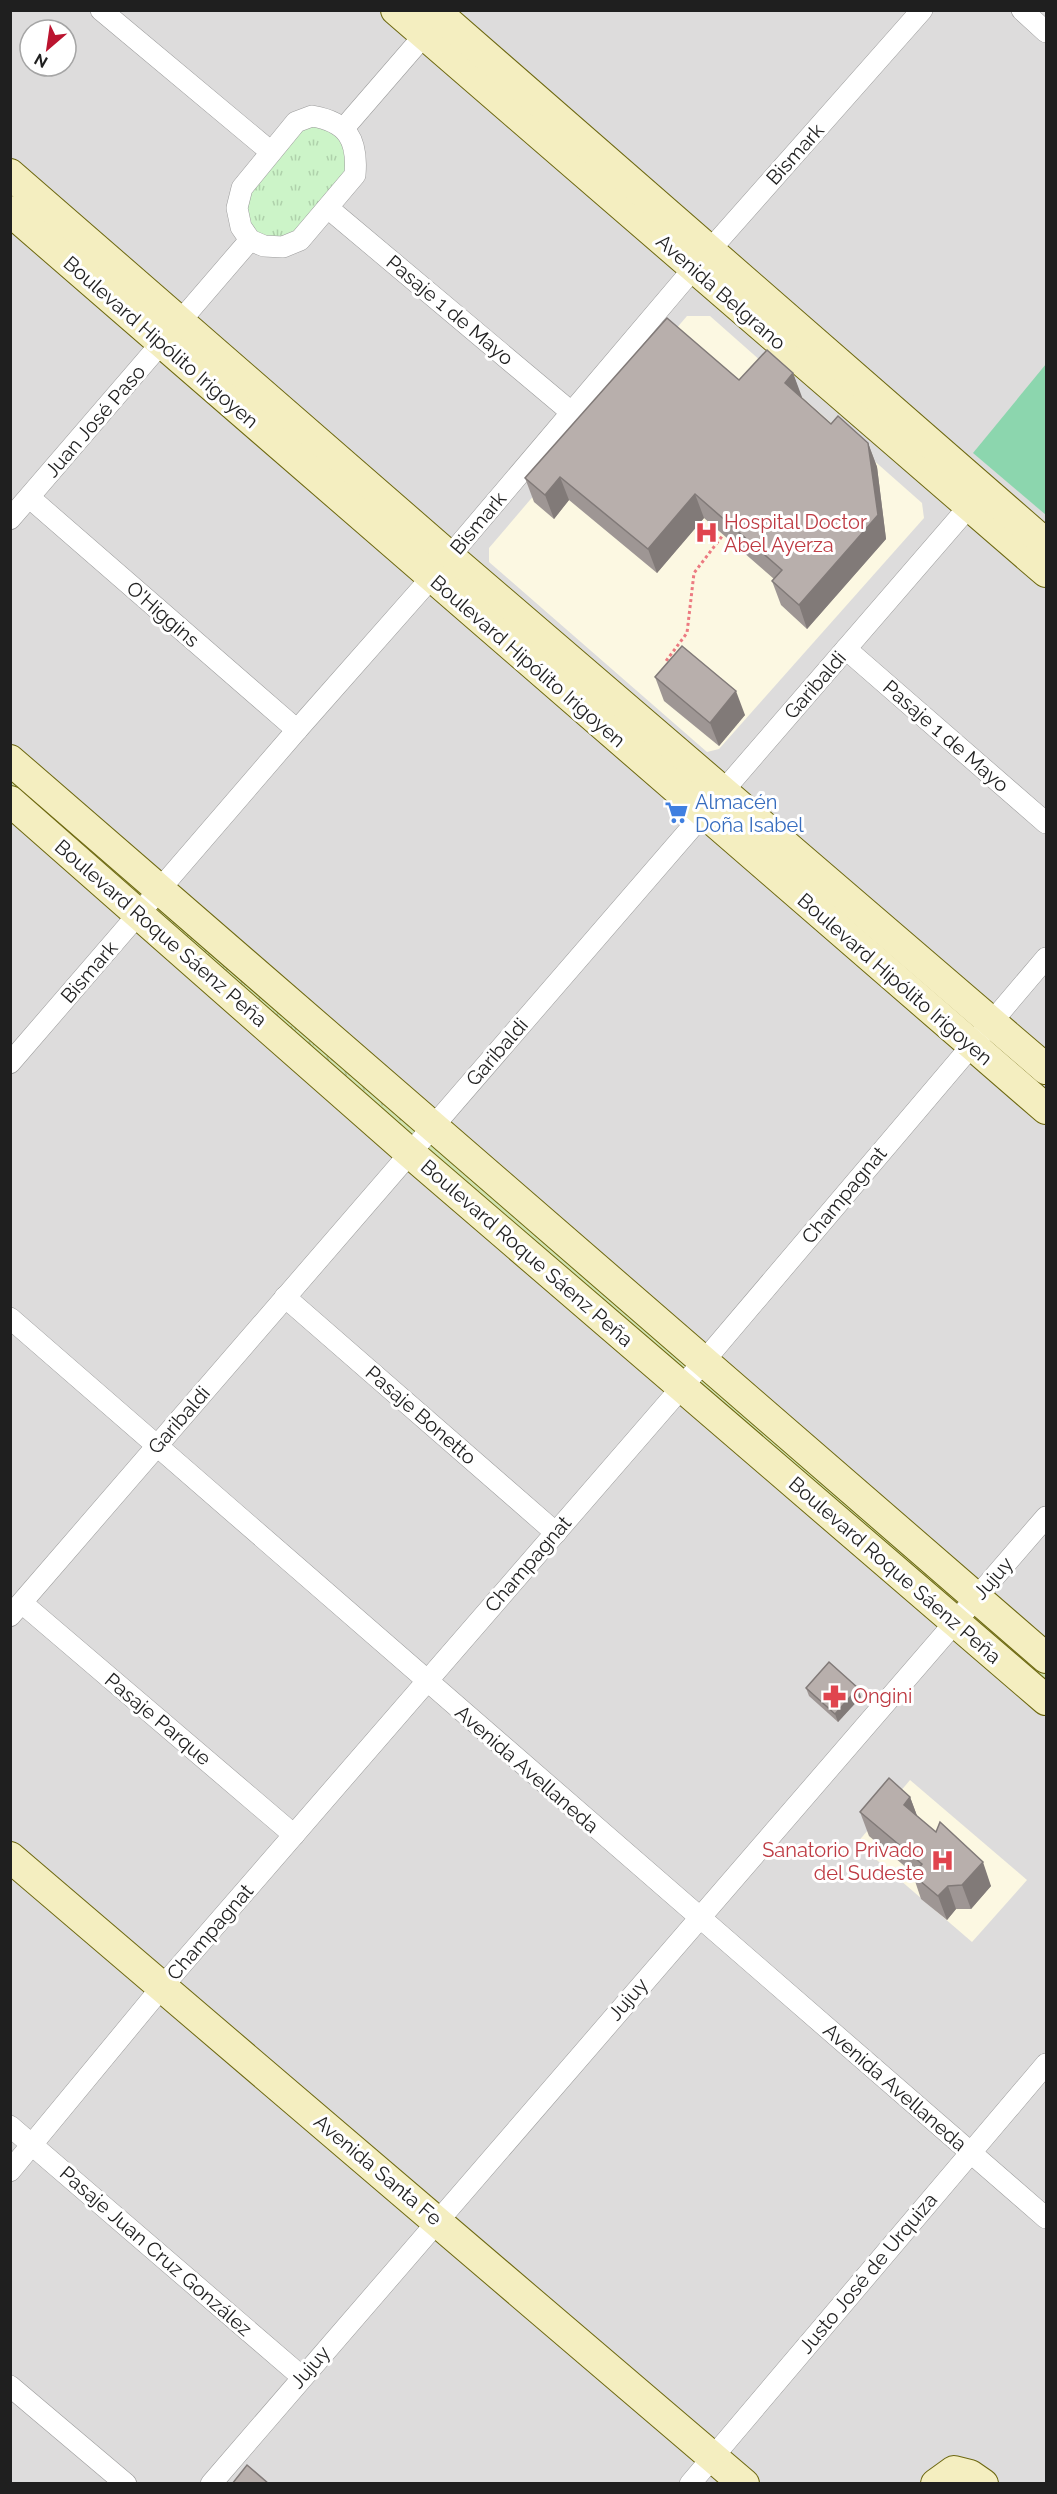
<svg xmlns="http://www.w3.org/2000/svg" width="1057" height="2494" font-family="Raleway,sans-serif">
  <defs>
    <pattern id="grass-tufts" width="24" height="20" patternUnits="userSpaceOnUse" patternTransform="scale(1.5)"><rect width="24" height="20" fill="#d2e4b1"/><path d="M3 7l-1-3M5 7V3M7 7l1-3M15 17l-1-3M17 17v-4M19 17l1-3" fill="none" stroke="#b4c398"/></pattern>
    <pattern id="park-tufts" width="24" height="20" patternUnits="userSpaceOnUse" patternTransform="scale(1.5)"><rect width="24" height="20" fill="#ccf4c8"/><path d="M3 7l-1-3M5 7V3M7 7l1-3M15 17l-1-3M17 17v-4M19 17l1-3" fill="none" stroke="#afd1ab"/></pattern>
  </defs>
  <rect width="100%" height="100%" fill="#efebe6"/>
  <path fill="#dddcdc" fill-rule="evenodd" d="M11 11H1046V2483H11ZM30 30H66V66H30Z"/>
  <g fill="#fcf8e2">
    <polygon points="687,316 710,316 922,503 924,518 719,749 707,752 489,562 489,548"/>
    <polygon points="910,1780 1027,1880 972,1942 857,1843"/>
  </g>
  <polygon fill="url(#grass-tufts)" points="11,771 1046,1668 1046,1684 11,790"/>
  <polygon fill="url(#park-tufts)" points="326,118 356,158 300,240 250,240 242,188 296,122"/>
  <polygon fill="#8cd6ae" points="1046,364 1046,515 973,453"/>
  <g fill="none" stroke-linecap="round" stroke-linejoin="round">
    <defs>
      <g id="street">
        <polyline points="101,10 271,152"/>
        <polyline points="1022,10 1046,32"/>
        <path d="M312 116C348 122 358 140 355 175L300 240 283 247 264 246 250 240 241 227 237 208 242 188 296 122Z"/>
        <polyline points="344,128 434,24"/>
        <polyline points="328,208 571,412"/>
        <polyline points="30,498 297,730"/>
        <polyline points="10,519 250,240"/>
        <polyline points="846,649 1046,823"/>
        <polyline points="10,1063 297,730 432,577 694,268 922,10"/>
        <polyline points="285,1297 556,1533"/>
        <polyline points="10,1318 1046,2218"/>
        <polyline points="22,1603 294,1835"/>
        <polyline points="10,1616 979,495"/>
        <polyline points="10,2126 302,2377"/>
        <polyline points="10,2171 162,1987 682,1387 1046,958"/>
        <polyline points="10,2386 126,2484"/>
        <polyline points="211,2484 1046,1517"/>
        <polyline points="690,2484 1046,2064"/>
      </g>
      <g id="secondary">
        <polyline points="396,10 1046,572"/>
        <polyline points="434,10 1046,544"/>
        <polyline points="10,174 450,557 1046,1069"/>
        <polyline points="10,211 1046,1109"/>
        <polyline points="10,760 1046,1658"/>
        <polyline points="10,801 410,1153 1046,1700"/>
        <polyline points="10,1857 744,2484"/>
        <polyline points="936,2484 954,2471 970,2475 983,2484"/>
      </g>
    </defs>
    <use href="#street" stroke="#9c9c9c" stroke-width="22"/>
    <use href="#secondary" stroke="#6d6810" stroke-width="32"/>
    <polyline stroke="#ec7a81" stroke-width="3" stroke-dasharray="3 3" stroke-linecap="butt" points="669,666 666,661 687,633 694,573 723,535"/>
    <use href="#street" stroke="#fff" stroke-width="21"/>
    <use href="#secondary" stroke="#f4eec0" stroke-width="30"/>
  </g>
  <g fill="#9e9694">
    <polygon points="793,373 801,397 831,424 868,443 877,467 886,539 807,629 781,605 772,581 774,579 704,518 657,573 569,500 554,519 534,502 525,478 739,380"/>
    <polygon points="655,677 745,715 719,746 664,701"/>
    <polygon points="806,1688 861,1697 838,1722 809,1696"/>
    <polygon points="910,1797 917,1816 991,1886 971,1909 956,1909 947,1920 921,1899 913,1875 914,1874 869,1836 860,1812"/>
  </g>
  <g fill="#817a78">
    <polygon points="793,373 802,397 793,407 785,383"/>
    <polygon points="868,443 877,467 886,539 807,629 799,605"/>
    <polygon points="560,477 569,500 554,519 545,495"/>
    <polygon points="695,494 704,518 657,573 648,549"/>
    <polygon points="736,691 745,715 719,746 710,723"/>
    <polygon points="858,1688 861,1697 838,1722 835,1714"/>
    <polygon points="910,1797 919,1821 904,1805"/>
    <polygon points="983,1862 991,1886 971,1909 962,1885"/>
    <polygon points="948,1886 956,1909 947,1920 938,1896"/>
  </g>
  <g fill="#b8afac" stroke="#817a78" stroke-width="1.5">
    <polygon points="667,318 739,380 767,350 793,373 785,383 831,424 838,416 868,443 878,515 799,605 772,581 782,570 695,494 648,549 560,477 545,495 525,478"/>
    <polygon points="682,646 736,691 710,723 655,677"/>
    <polygon points="829,1662 858,1688 835,1714 806,1688"/>
    <polygon points="889,1778 910,1797 904,1805 936,1832 940,1822 983,1862 962,1885 948,1886 938,1896 913,1875 922,1864 860,1812"/>
    <polygon points="247,2465 269,2484 232,2484"/>
  </g>
  <defs>
    <symbol id="hospital-bare" viewBox="-9 -9 18 18"><path d="M-5-5h3v3.5h4V-5h3V5h-3V1.5h-4V5h-3Z" fill="#e0444e" stroke="#fff" stroke-width="2.5" paint-order="stroke"/></symbol>
    <symbol id="supermarket-bare" viewBox="-9 -9 18 18"><path d="M-6-5.5h2.5l.6 2H6L4.5 2H-2.5L-4.4-4H-6ZM-1.5 3.2a1.3 1.3 0 1 0 .1 0ZM3 3.2a1.3 1.3 0 1 0 .1 0Z" fill="#3f7fe0" stroke="#fff" stroke-width="2.5" paint-order="stroke"/></symbol>
    <symbol id="pharmacy-bare" viewBox="-9 -9 18 18"><path d="M-2-6h4v4h4v4h-4v4h-4v-4h-4v-4h4Z" fill="#e0444e" stroke="#fff" stroke-width="2.5" paint-order="stroke"/></symbol>
  </defs>
  <g fill-rule="evenodd">
    <use href="#hospital-bare" x="690" y="516" width="33" height="33"/>
    <use href="#supermarket-bare" x="660" y="796" width="33" height="33"/>
    <use href="#pharmacy-bare" x="818" y="1680" width="33" height="33"/>
    <use href="#hospital-bare" x="926" y="1844" width="33" height="33"/>
  </g>
  <g text-anchor="middle" dominant-baseline="central" stroke-width="6" stroke-linejoin="round" paint-order="stroke">
    <g font-size="20" fill="#1f1f1f" stroke="#fff">
      <text transform="translate(795 154) rotate(-48)">Bismark</text>
      <text transform="translate(721 292) rotate(41)">Avenida Belgrano</text>
      <text transform="translate(450 310) rotate(40)">Pasaje 1 de Mayo</text>
      <text transform="translate(161 342) rotate(41)">Boulevard Hipólito Irigoyen</text>
      <text transform="translate(95 421) rotate(-49)">Juan José Paso</text>
      <text transform="translate(478 523) rotate(-50)">Bismark</text>
      <text transform="translate(163 614) rotate(41)">O'Higgins</text>
      <text transform="translate(528 661) rotate(41)">Boulevard Hipólito Irigoyen</text>
      <text transform="translate(815 685) rotate(-49)">Garibaldi</text>
      <text transform="translate(946 736) rotate(41)">Pasaje 1 de Mayo</text>
      <text transform="translate(161 933) rotate(41)">Boulevard Roque Sáenz Peña</text>
      <text transform="translate(89 972) rotate(-49)">Bismark</text>
      <text transform="translate(895 979) rotate(41)">Boulevard Hipólito Irigoyen</text>
      <text transform="translate(497 1052) rotate(-49)">Garibaldi</text>
      <text transform="translate(844 1195) rotate(-50)">Champagnat</text>
      <text transform="translate(527 1253) rotate(41)">Boulevard Roque Sáenz Peña</text>
      <text transform="translate(421 1415) rotate(41)">Pasaje Bonetto</text>
      <text transform="translate(179 1420) rotate(-49)">Garibaldi</text>
      <text transform="translate(528 1564) rotate(-49)">Champagnat</text>
      <text transform="translate(895 1570) rotate(41)">Boulevard Roque Sáenz Peña</text>
      <text transform="translate(993 1578) rotate(-49)">Jujuy</text>
      <text transform="translate(158 1719) rotate(40)">Pasaje Parque</text>
      <text transform="translate(527 1769) rotate(41)">Avenida Avellaneda</text>
      <text transform="translate(210 1932) rotate(-49)">Champagnat</text>
      <text transform="translate(628 1999) rotate(-49)">Jujuy</text>
      <text transform="translate(895 2087) rotate(41)">Avenida Avellaneda</text>
      <text transform="translate(378 2170) rotate(40)">Avenida Santa Fe</text>
      <text transform="translate(156 2251) rotate(41)">Pasaje Juan Cruz González</text>
      <text transform="translate(868 2273) rotate(-50)">Justo José de Urquiza</text>
      <text transform="translate(310 2367) rotate(-49)">Jujuy</text>
    </g>
    <g font-size="20" fill="#be3a42" stroke="#fff" text-anchor="start">
      <text x="724" y="522">Hospital Doctor<tspan x="724" dy="23">Abel Ayerza</tspan></text>
      <text x="853" y="1696">Ongini</text>
      <text x="924" y="1850" text-anchor="end">Sanatorio Privado<tspan x="924" dy="23">del Sudeste</tspan></text>
    </g>
    <g font-size="20" fill="#366cbe" stroke="#fff" text-anchor="start">
      <text x="695" y="802">Almacén<tspan x="695" dy="23">Doña Isabel</tspan></text>
    </g>
  </g>
  <rect width="1057" height="2494" fill="none" stroke="#1f1f1f" stroke-width="24"/>
  <g transform="translate(48 48) rotate(209)"><circle r="28" fill="#ffffff" stroke="#a5a5a5" stroke-width="1.5"/>
  <path d="M0-4.5L10 22L0 15L-10 22Z" fill="#bb142f"/>
  <text y="-9" font-size="16" font-weight="bold" text-anchor="middle" fill="#1f1f1f">N</text>
  </g>
</svg>
